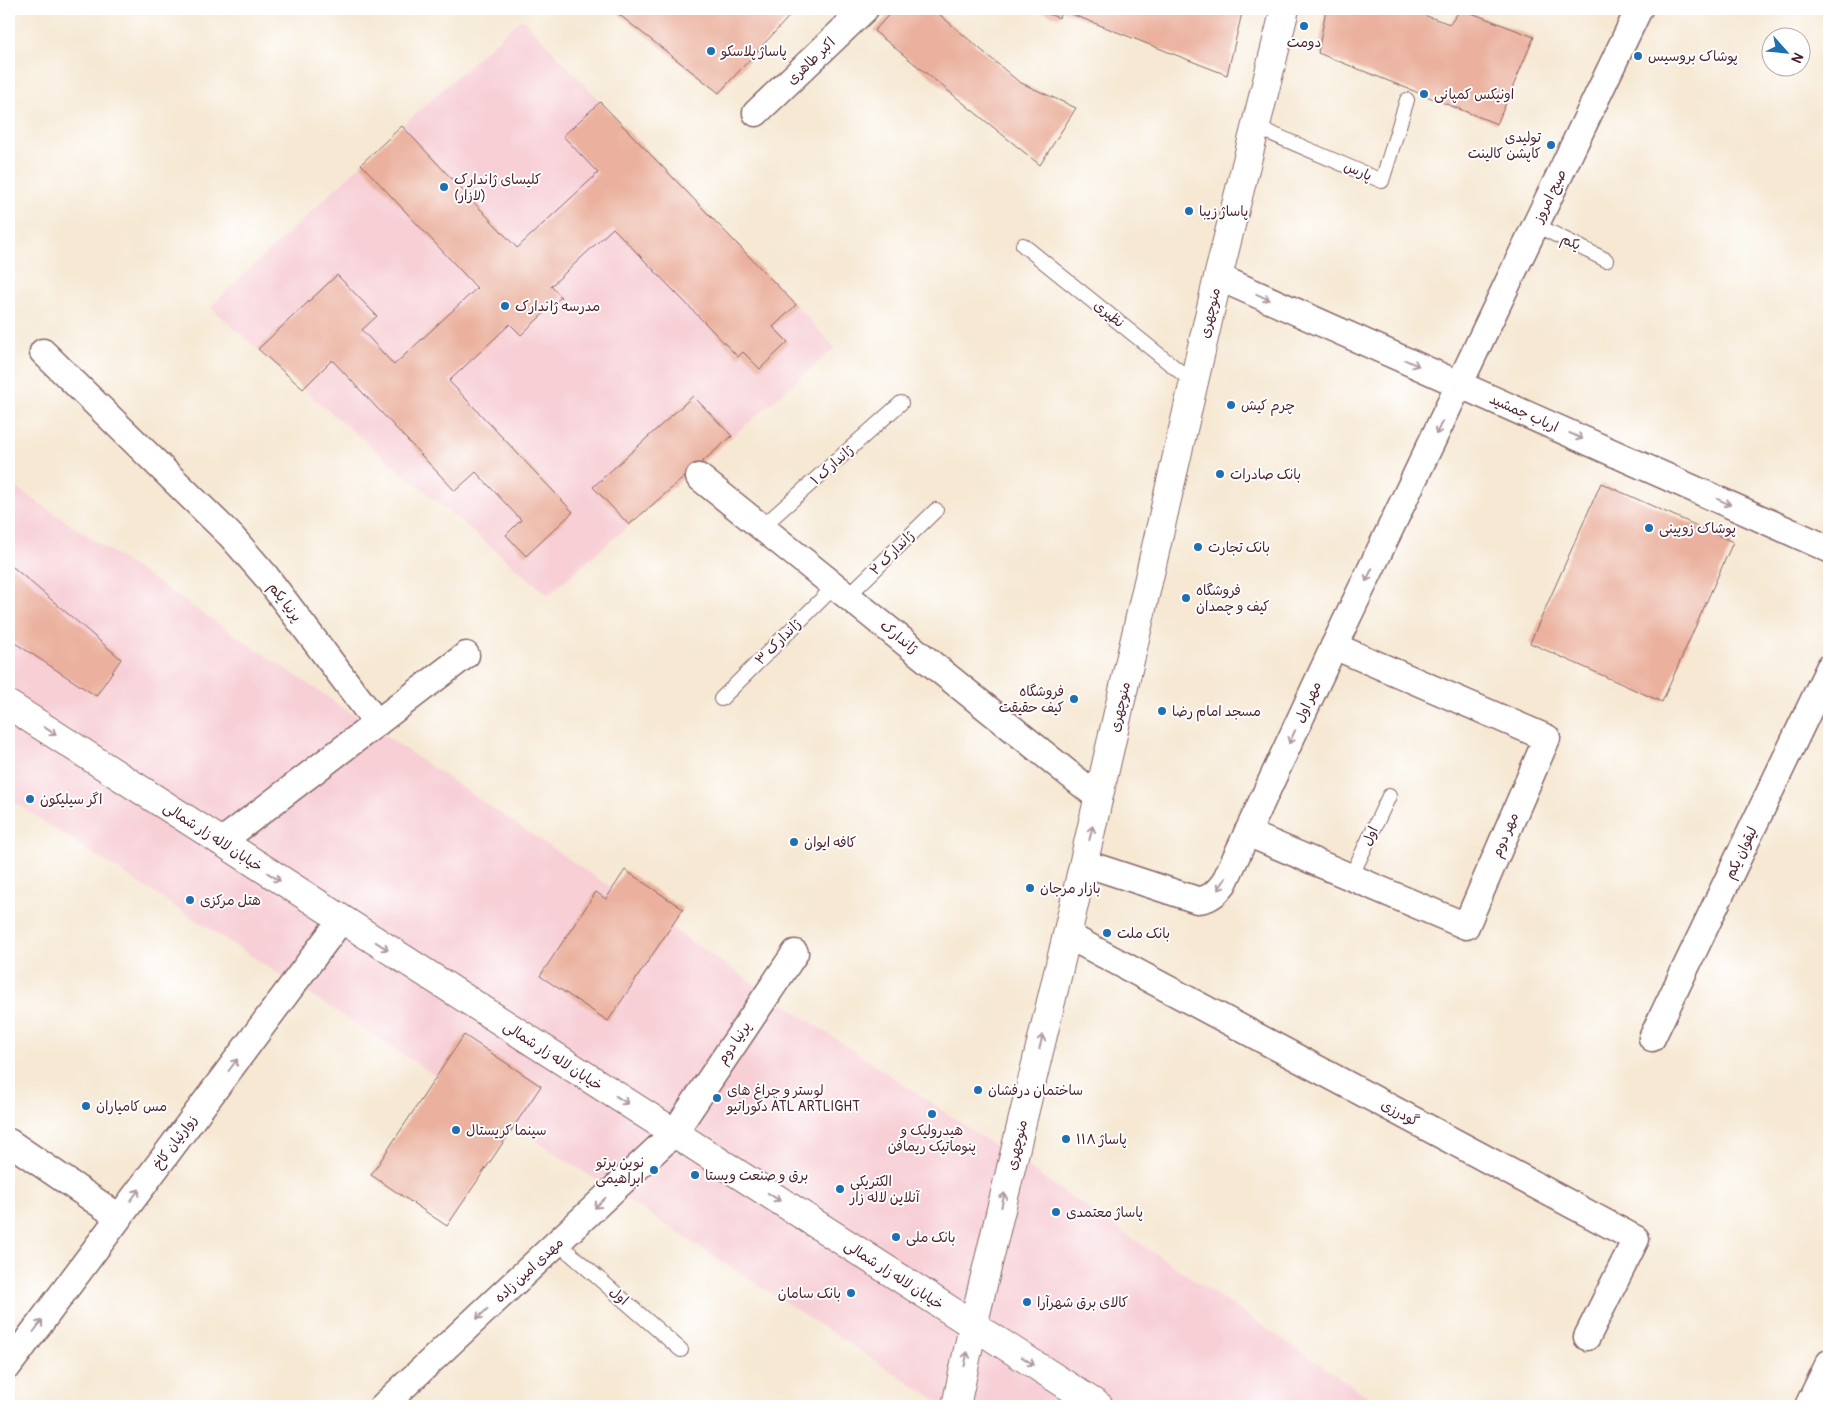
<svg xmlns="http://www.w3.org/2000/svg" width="1838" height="1415" font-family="Pangolin,'Playpen Sans Arabic',sans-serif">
  <rect width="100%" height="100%" fill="#fff"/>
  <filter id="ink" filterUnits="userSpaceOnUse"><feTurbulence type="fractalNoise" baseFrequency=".02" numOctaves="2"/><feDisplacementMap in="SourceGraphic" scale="10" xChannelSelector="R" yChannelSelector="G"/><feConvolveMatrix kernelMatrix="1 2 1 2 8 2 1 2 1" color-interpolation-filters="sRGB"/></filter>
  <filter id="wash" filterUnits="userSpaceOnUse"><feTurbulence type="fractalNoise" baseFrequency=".0096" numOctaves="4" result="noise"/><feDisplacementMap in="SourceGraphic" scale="20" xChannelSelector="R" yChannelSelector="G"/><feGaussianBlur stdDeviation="1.12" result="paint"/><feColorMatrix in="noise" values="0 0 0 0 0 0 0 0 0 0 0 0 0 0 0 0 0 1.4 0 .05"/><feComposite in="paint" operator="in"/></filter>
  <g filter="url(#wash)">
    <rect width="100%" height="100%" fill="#f6e8d3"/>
    <g fill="#f7cfd5">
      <polygon points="522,18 669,175 796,305 835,348 548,595 303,389 210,307 402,126"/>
      <polygon points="9,483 1382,1406 945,1406 9,799"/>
    </g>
    <g id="blocks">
      <g fill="#ebb19e">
        <polygon points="612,9 796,9 719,93"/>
        <polygon points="894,9 933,9 1019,82 1076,108 1040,165 874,31"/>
        <polygon points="1035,9 1243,9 1227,75 1061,10 1059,18"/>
        <polygon points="1326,9 1406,9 1450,24 1461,9 1534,37 1497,124 1318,53"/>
        <polygon points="600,102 796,305 773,327 788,342 760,369 743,352 738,357 613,228 551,286 561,297 521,335 510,324 449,381 573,512 526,556 506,535 521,520 476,472 455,491 332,360 303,389 258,349 337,275 377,316 362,330 394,365 477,288 361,164 402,126 517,248 598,173 563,136"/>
        <polygon points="693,396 732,436 629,525 593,487"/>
        <polygon points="1601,483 1733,542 1662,702 1530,643"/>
        <polygon points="13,567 121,659 96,696 9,639 9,573"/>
        <polygon points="625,870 683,909 608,1021 540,976 596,892 606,899"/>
        <polygon points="464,1035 541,1086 447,1226 371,1175"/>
      </g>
    </g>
  </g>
  <g filter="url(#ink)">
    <use href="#blocks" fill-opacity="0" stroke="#866566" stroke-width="1"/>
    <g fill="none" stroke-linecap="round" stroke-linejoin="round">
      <defs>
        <g id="service">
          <polyline points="1256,127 1382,181 1407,100"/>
          <polyline points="1536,225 1606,260"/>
          <polyline points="1023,245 1194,383"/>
          <polyline points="762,527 901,403"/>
          <polyline points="848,596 936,510"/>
          <polyline points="721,699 835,586"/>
          <polyline points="1351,877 1389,796"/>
          <polyline points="558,1243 681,1350"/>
        </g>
        <g id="minor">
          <polyline points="756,113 865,9"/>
          <polyline points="1218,277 1829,549"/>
          <polyline points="43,352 231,536 265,575 377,723"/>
          <polyline points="699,477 1099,798"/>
          <polyline points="1247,833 1466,926 1547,738 1334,646"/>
          <polyline points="221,842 466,655"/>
          <path d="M1084 863 1197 900C1210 900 1217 892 1224 883L1334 646 1639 9"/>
          <polyline points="1067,935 1636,1239 1587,1337"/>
          <polyline points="1652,1038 1829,668"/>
          <polyline points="9,1142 119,1217"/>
          <polyline points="9,1365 341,920"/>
          <polyline points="383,1406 674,1133 795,953"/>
          <polyline points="1808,1406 1829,1363"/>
        </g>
        <polyline id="tertiary" points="956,1406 973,1326 1067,935 1218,277 1285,9"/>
        <polyline id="secondary" points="9,705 1099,1406"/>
      </defs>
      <use href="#service" stroke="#866566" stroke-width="16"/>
      <use href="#minor" stroke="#866566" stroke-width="29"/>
      <use href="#tertiary" stroke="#866566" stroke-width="30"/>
      <use href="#secondary" stroke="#866566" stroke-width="30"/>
      <use href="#service" stroke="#fff" stroke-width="14"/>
      <use href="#minor" stroke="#fff" stroke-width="26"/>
      <use href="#tertiary" stroke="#fff" stroke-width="28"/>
      <use href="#secondary" stroke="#fff" stroke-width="28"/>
    </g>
    <defs><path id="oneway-shaft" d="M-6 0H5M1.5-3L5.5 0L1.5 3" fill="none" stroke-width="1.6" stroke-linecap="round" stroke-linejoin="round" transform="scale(1.25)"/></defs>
    <g stroke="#ae9aa0">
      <use href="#oneway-shaft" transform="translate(1263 297) rotate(24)"/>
      <use href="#oneway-shaft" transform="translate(1412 363) rotate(24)"/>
      <use href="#oneway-shaft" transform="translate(1439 428) rotate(116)"/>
      <use href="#oneway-shaft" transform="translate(1576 436) rotate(24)"/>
      <use href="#oneway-shaft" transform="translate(1724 502) rotate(24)"/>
      <use href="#oneway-shaft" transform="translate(1369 575) rotate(116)"/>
      <use href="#oneway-shaft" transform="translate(50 731) rotate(33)"/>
      <use href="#oneway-shaft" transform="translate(1292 737) rotate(115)"/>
      <use href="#oneway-shaft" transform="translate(1091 833) rotate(-77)"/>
      <use href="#oneway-shaft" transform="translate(274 877) rotate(33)"/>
      <use href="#oneway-shaft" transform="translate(1222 884) rotate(123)"/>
      <use href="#oneway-shaft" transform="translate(382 946) rotate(33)"/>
      <use href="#oneway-shaft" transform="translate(1041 1042) rotate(-77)"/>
      <use href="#oneway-shaft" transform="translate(233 1065) rotate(-53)"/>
      <use href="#oneway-shaft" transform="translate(622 1100) rotate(33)"/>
      <use href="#oneway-shaft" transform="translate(135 1195) rotate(-53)"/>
      <use href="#oneway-shaft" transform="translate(774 1197) rotate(33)"/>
      <use href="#oneway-shaft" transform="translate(1003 1200) rotate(-77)"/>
      <use href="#oneway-shaft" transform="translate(600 1203) rotate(137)"/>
      <use href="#oneway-shaft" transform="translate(482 1314) rotate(137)"/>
      <use href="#oneway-shaft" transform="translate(38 1326) rotate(-53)"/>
      <use href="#oneway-shaft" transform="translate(966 1359) rotate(-78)"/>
      <use href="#oneway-shaft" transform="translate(1028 1361) rotate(33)"/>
    </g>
  </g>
  <g fill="#1f6fb2" stroke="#fff" stroke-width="2">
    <circle cx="1304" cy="26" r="5"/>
    <circle cx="711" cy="51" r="5"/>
    <circle cx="1638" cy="56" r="5"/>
    <circle cx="1424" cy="94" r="5"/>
    <circle cx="1551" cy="145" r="5"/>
    <circle cx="444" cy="187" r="5"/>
    <circle cx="1189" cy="211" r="5"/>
    <circle cx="505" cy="306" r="5"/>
    <circle cx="1231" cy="405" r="5"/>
    <circle cx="1220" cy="474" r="5"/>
    <circle cx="1649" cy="528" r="5"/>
    <circle cx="1198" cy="547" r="5"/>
    <circle cx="1186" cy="598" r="5"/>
    <circle cx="1074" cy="699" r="5"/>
    <circle cx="1162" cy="711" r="5"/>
    <circle cx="30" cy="799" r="5"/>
    <circle cx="794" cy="842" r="5"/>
    <circle cx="1030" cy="888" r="5"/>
    <circle cx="190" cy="900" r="5"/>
    <circle cx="1107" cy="933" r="5"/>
    <circle cx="978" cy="1090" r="5"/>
    <circle cx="717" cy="1098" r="5"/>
    <circle cx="86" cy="1106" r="5"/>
    <circle cx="932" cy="1114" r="5"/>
    <circle cx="456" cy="1130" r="5"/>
    <circle cx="1066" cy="1139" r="5"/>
    <circle cx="654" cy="1170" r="5"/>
    <circle cx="695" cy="1175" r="5"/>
    <circle cx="840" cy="1189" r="5"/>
    <circle cx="1056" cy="1212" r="5"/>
    <circle cx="896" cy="1237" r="5"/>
    <circle cx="851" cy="1293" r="5"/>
    <circle cx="1027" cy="1302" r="5"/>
  </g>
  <g text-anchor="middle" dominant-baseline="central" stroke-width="4" stroke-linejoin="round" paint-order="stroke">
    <g font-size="14" fill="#4a1f2b" stroke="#fff" text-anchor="start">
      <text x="1304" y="42" text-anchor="middle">دومت</text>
      <text x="721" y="51">پاساژ پلاسکو</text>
      <text x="1648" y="56">پوشاک بروسیس</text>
      <text x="1434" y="94">اونیکس کمپانی</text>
      <text x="1541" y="137" text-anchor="end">تولیدی<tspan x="1541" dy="16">کاپشن کالینت</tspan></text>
      <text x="454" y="179">کلیسای ژاندارک<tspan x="454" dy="16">(لازار)</tspan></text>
      <text x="1199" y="211">پاساژ زیبا</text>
      <text x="515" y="306">مدرسه ژاندارک</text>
      <text x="1241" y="405">چرم کیش</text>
      <text x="1230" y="474">بانک صادرات</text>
      <text x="1659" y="528">پوشاک زوپینی</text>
      <text x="1208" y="547">بانک تجارت</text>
      <text x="1196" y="590">فروشگاه<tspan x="1196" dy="16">کیف و چمدان</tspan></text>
      <text x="1064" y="691" text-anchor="end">فروشگاه<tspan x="1064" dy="16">کیف حقیقت</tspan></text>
      <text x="1172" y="711">مسجد امام رضا</text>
      <text x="40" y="799">اگر سیلیکون</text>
      <text x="804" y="842">کافه ایوان</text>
      <text x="1040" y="888">بازار مرجان</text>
      <text x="200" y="900">هتل مرکزی</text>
      <text x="1117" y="933">بانک ملت</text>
      <text x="727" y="1090">لوستر و چراغ های<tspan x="727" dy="16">دکوراتیو ATL ARTLIGHT</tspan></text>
      <text x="988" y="1090">ساختمان درفشان</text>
      <text x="96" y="1106">مس کامیاران</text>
      <text x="466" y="1130">سینما کریستال</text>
      <text x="932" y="1130" text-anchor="middle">هیدرولیک و<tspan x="932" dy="16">پنوماتیک ریمافن</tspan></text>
      <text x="1076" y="1139">پاساژ ۱۱۸</text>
      <text x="644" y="1162" text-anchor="end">نوین پرتو<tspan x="644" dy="16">ابراهیمی</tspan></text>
      <text x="705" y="1175">برق و صنعت ویستا</text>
      <text x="850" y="1181">الکتریکی<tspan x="850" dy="16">آنلاین لاله زار</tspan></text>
      <text x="1066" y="1212">پاساژ معتمدی</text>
      <text x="906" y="1237">بانک ملی</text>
      <text x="841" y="1293" text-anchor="end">بانک سامان</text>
      <text x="1037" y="1302">کالای برق شهرآرا</text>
    </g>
    <g font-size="14" fill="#4a1f2b" stroke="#fff">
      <text transform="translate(811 61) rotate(-44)">اکبر طاهری</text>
      <text transform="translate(1358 171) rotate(23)">پارس</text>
      <text transform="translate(1550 196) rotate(-64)">صبح امروز</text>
      <text transform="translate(1571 242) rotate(26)">یکم</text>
      <text transform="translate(1210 313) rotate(-77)">منوچهری</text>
      <text transform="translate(1109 314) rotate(39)">نظیری</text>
      <text transform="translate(1524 413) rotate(24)">ارباب جمشید</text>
      <text transform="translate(832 465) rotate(-42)">ژاندارک ۱</text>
      <text transform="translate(892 553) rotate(-45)">ژاندارک ۲</text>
      <text transform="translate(285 602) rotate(53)">پرنیا یکم</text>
      <text transform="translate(899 637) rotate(39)">ژاندارک</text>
      <text transform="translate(778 642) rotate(-45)">ژاندارک ۳</text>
      <text transform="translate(1308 702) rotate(-65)">مهر اول</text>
      <text transform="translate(1120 707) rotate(-77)">منوچهری</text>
      <text transform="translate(1505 835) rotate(-67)">مهر دوم</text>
      <text transform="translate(1370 836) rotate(-65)">اول</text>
      <text transform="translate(213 837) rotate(33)">خیابان لاله زار شمالی</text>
      <text transform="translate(1741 853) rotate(-64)">لیقوان یکم</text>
      <text transform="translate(734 1043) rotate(-56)">پرنیا دوم</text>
      <text transform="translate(553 1056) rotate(33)">خیابان لاله زار شمالی</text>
      <text transform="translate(1400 1113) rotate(28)">گودرزی</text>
      <text transform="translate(175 1142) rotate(-53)">زوارئیان کاخ</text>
      <text transform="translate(1017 1145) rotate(-77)">منوچهری</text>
      <text transform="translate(529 1270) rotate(-43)">مهدی امین زاده</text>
      <text transform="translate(894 1275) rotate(33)">خیابان لاله زار شمالی</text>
      <text transform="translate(619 1296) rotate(41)">اول</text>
    </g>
  </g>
  <rect width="1838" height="1415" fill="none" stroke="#fff" stroke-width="30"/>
  <g transform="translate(1786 52) rotate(117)"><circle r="24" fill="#ffffff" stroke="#b7a5aa"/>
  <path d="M0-4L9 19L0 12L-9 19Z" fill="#1f6fb2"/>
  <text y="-8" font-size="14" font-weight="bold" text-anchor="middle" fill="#4a1f2b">N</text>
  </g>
</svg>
